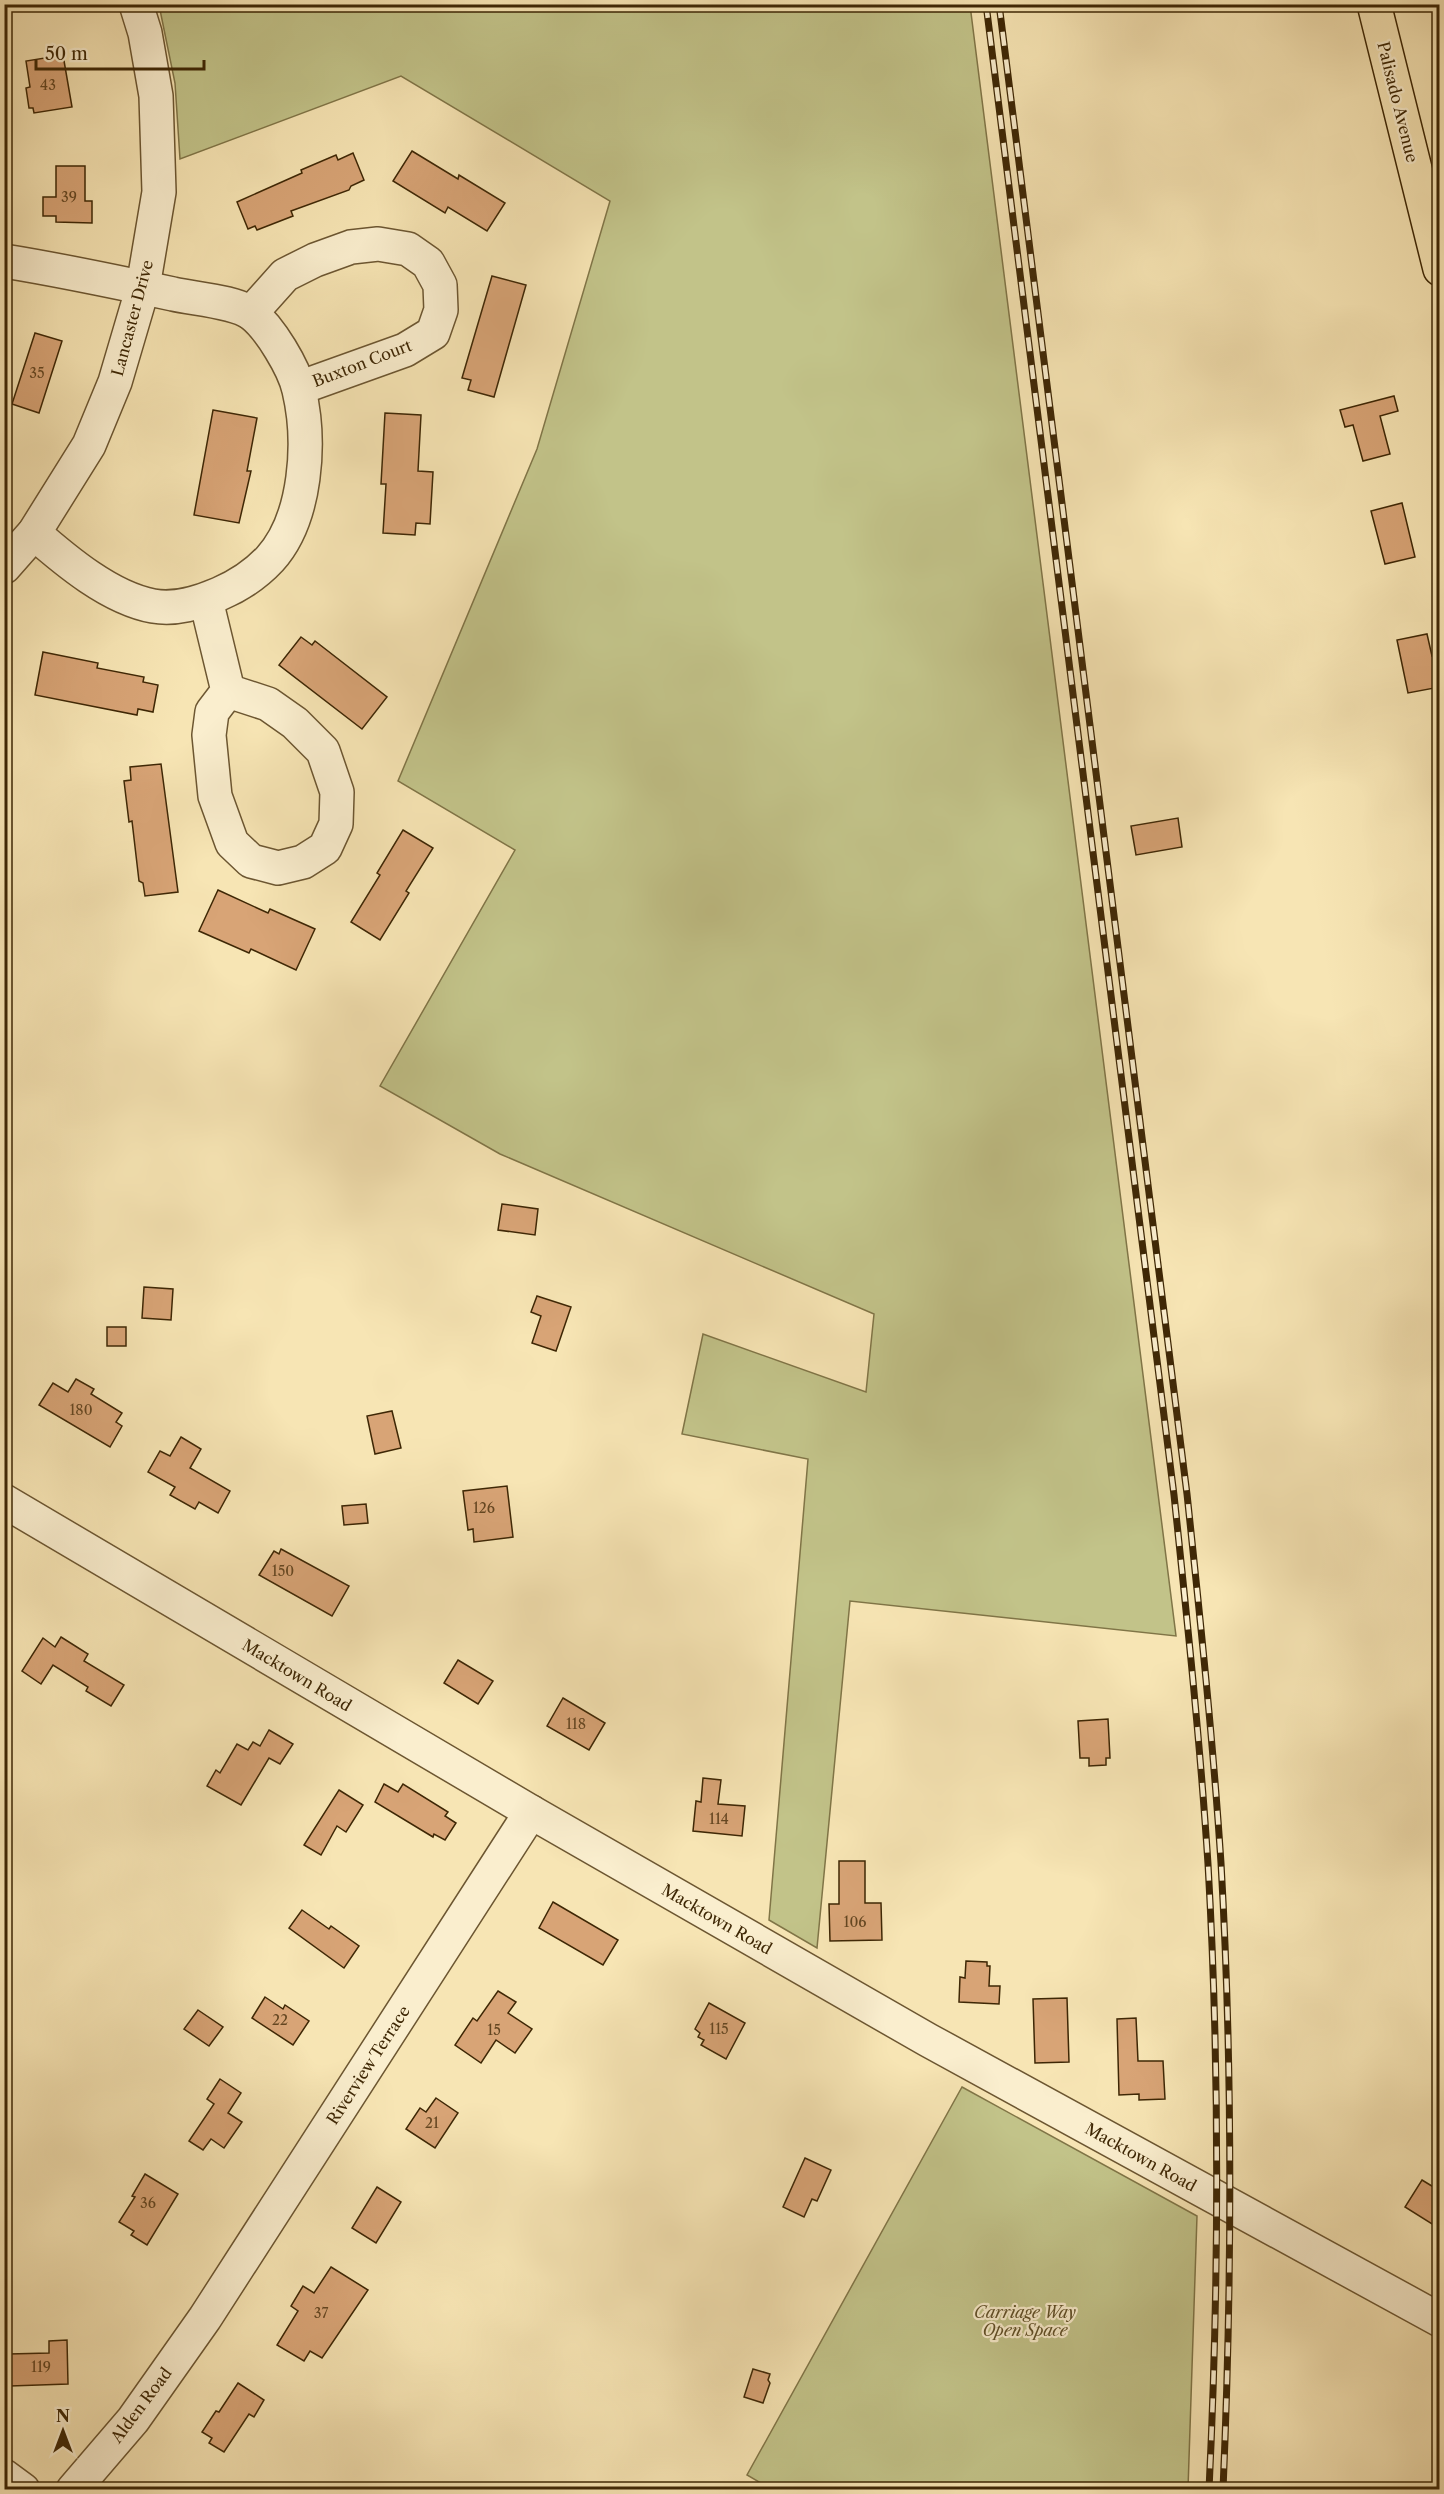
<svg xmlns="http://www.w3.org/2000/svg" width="1444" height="2494" font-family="'Libre Caslon Text',serif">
  <rect width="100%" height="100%" fill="#f7e5b4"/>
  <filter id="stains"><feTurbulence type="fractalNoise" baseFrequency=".00333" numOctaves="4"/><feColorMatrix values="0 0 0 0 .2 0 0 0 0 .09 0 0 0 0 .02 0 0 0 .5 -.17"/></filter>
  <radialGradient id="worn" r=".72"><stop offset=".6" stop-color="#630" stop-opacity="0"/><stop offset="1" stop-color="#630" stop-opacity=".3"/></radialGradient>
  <g fill="#c2c389" stroke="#807547" stroke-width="1.5">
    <polygon points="159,5 970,5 1176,1636 850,1601 817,1948 769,1920 808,1459 682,1434 703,1334 866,1392 874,1314 500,1154 380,1086 515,850 398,781 537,449 610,201 401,76 180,159 175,83"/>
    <polygon points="962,2087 1197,2216 1188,2489 773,2490 747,2475"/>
  </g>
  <g fill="#d8a476" stroke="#3e2705" stroke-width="1.5">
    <polygon points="63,55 72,107 34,113 33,108 29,108 26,88 30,87 26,61"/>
    <polygon points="412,151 458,179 459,175 505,203 487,231 448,207 445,213 393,181"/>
    <polygon points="353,153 364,180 351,186 349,190 291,211 293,216 257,230 255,226 248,229 237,202 302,173 301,170 336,155 338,160"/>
    <polygon points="56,166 85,166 85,201 92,201 92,223 56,222 56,216 43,216 43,197 56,197"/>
    <polygon points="492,276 526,285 494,397 468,390 471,380 462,378"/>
    <polygon points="35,333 62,341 39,413 12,404"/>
    <polygon points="1394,396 1398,411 1380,416 1390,454 1363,461 1353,425 1345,427 1340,410"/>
    <polygon points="213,410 257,418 247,471 251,471 239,523 194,515"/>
    <polygon points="385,413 421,415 418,471 433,472 430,524 416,523 415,535 383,533 386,484 381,484"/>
    <polygon points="1402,503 1415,557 1385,564 1371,511"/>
    <polygon points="1427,634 1432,656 1440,654 1440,687 1408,693 1397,640"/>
    <polygon points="301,637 312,645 315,641 387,697 362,729 279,665"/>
    <polygon points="43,652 98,663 97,668 144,677 143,682 158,685 153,712 138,709 137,715 35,695"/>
    <polygon points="161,764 178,892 145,896 143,883 139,881 132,821 129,822 124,781 131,780 130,767"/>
    <polygon points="1178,818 1182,847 1136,855 1131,826"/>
    <polygon points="403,830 433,848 406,891 409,893 380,940 351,922 380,875 377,873"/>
    <polygon points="218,890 268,913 270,909 315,929 296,970 251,949 249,953 199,931"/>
    <polygon points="502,1204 538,1209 535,1235 498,1230"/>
    <polygon points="144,1287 173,1289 171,1320 142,1318"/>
    <polygon points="537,1296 571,1307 556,1351 532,1343 541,1316 531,1312"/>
    <rect x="107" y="1327" width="19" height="19"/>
    <polygon points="76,1379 94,1389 91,1394 122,1413 116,1422 122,1426 110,1447 39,1405 53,1383 68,1392"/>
    <polygon points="392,1411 401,1448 375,1454 367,1416"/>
    <polygon points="181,1437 201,1449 190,1468 230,1491 218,1513 199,1502 195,1509 170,1495 175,1487 148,1472 160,1451 170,1456"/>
    <polygon points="507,1486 513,1537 474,1542 473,1529 468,1530 463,1491"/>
    <polygon points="366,1504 368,1523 344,1525 342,1506"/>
    <polygon points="281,1549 349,1586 332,1616 259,1575 274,1551 279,1554"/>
    <polygon points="61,1637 88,1654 84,1661 124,1685 111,1706 86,1691 88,1687 53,1665 41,1684 22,1671 43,1638 55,1647"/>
    <polygon points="458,1660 493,1681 478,1704 444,1683"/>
    <polygon points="563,1698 605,1723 589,1750 547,1726"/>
    <polygon points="1108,1719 1110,1758 1106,1758 1106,1765 1089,1766 1089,1758 1080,1758 1078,1721"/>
    <polygon points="269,1730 293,1744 280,1764 269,1758 241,1805 207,1786 216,1770 220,1773 237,1744 248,1750 253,1742 260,1746"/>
    <polygon points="703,1778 721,1780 718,1804 745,1806 742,1836 693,1831 696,1801 701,1802"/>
    <polygon points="384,1784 398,1792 403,1784 448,1812 445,1816 456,1823 445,1840 434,1834 433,1837 375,1802"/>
    <polygon points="339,1790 363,1805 346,1832 337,1826 321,1855 304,1845"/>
    <polygon points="839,1861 865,1861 865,1903 881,1903 882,1940 830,1941 829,1904 839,1904"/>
    <polygon points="553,1902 618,1940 603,1965 539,1928"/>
    <polygon points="302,1910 329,1929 331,1926 359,1946 344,1968 289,1928"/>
    <polygon points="966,1961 987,1962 987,1966 990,1966 989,1986 1000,1986 999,2004 959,2002 960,1977 965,1978"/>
    <polygon points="498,1991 516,2002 508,2013 532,2029 515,2053 496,2040 481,2063 455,2045 473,2018 477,2021"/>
    <polygon points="265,1997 283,2009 285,2005 309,2021 293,2045 252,2018"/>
    <polygon points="1067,1998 1069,2062 1035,2063 1033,1999"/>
    <polygon points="709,2003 745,2023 726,2059 701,2045 704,2040 698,2037 700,2033 695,2029"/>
    <polygon points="198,2010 223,2027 209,2046 184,2029"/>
    <polygon points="1136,2018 1138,2061 1163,2061 1165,2099 1139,2100 1139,2094 1119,2095 1117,2019"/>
    <polygon points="220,2079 241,2093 228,2113 242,2122 224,2148 211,2139 203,2150 189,2141 214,2104 207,2099"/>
    <polygon points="436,2098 458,2113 435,2148 406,2129 420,2108 426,2112"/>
    <polygon points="805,2158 831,2170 817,2201 812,2199 804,2217 783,2207"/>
    <polygon points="145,2174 178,2194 147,2245 131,2235 134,2231 119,2222 135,2197 132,2196"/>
    <polygon points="1422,2180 1440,2191 1440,2229 1405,2207"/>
    <polygon points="377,2187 401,2202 376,2243 352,2228"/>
    <polygon points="331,2267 368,2290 322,2358 310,2351 304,2361 277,2345 298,2311 291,2306 303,2286 314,2293"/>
    <polygon points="67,2340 68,2384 10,2386 9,2354 49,2353 49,2341"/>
    <polygon points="753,2369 770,2374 768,2380 770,2383 763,2403 744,2397"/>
    <polygon points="238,2383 264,2400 254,2417 249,2414 224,2452 209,2443 212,2438 202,2432 216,2411 219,2412"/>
  </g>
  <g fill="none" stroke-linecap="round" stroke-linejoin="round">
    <defs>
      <g id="minor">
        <path d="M4 261C61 270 117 282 173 294 194 299 235 301 252 314 270 328 294 368 299 390 311 441 307 518 270 559 256 574 238 586 219 594 198 603 176 610 153 606 110 598 66 561 34 533"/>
        <polyline points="251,313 285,275 315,260 351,247 378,244 408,249 428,263 440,285 441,310 433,333 405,350 299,388"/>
        <polyline points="4,567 34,533 89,445 115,382 143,287 159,192 156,96 145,33 136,4"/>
        <polyline points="206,600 228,691 212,712 209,735 215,796 232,843 251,861 278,868 303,862 325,848 336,824 337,792 323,751 295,723 268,704 228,691"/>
        <polyline points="4,1501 531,1812 928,2040 1440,2320"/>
        <polyline points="4,2476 23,2490"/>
        <polyline points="73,2490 133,2420 205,2318 531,1812"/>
      </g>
      <polyline id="major" points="1374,4 1440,269"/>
    </defs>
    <use href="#minor" stroke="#6c5631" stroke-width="36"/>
    <use href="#major" stroke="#3e2705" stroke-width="36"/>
    <use href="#minor" stroke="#faeece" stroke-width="33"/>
    <use href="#major" stroke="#f7e5b4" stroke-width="33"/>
    <defs>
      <g id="rail">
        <path d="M986 4 1174 1495C1187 1618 1200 1741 1208 1864 1220 2073 1219 2281 1209 2490"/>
        <path d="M999 4 1187 1494C1200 1617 1213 1740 1221 1863 1233 2072 1232 2281 1223 2490"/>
      </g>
    </defs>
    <use href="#rail" stroke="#3e2705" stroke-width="7"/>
    <use href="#rail" stroke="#faeece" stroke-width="4.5" stroke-dasharray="14" stroke-linecap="butt"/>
  </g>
  <g text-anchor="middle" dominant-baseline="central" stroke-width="4.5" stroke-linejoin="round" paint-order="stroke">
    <g font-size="14" fill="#644621">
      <text x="48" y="85">43</text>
      <text x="69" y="197">39</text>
      <text x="37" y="373">35</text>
      <text x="81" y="1410">180</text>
      <text x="484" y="1508">126</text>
      <text x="283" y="1571">150</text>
      <text x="576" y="1724">118</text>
      <text x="719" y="1819">114</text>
      <text x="855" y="1922">106</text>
      <text x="280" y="2020">22</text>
      <text x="719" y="2029">115</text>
      <text x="494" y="2030">15</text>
      <text x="432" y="2123">21</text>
      <text x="148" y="2203">36</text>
      <text x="321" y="2313">37</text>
      <text x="41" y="2367">119</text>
    </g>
    <g font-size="16" fill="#3e2705" stroke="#faeece">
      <text transform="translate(1398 102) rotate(76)">Palisado Avenue</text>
      <text transform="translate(132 318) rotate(-75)">Lancaster Drive</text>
      <text transform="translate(362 363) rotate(-21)">Buxton Court</text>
      <text transform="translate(297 1675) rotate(31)">Macktown Road</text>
      <text transform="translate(717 1919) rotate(30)">Macktown Road</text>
      <text transform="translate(368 2065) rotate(-57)">Riverview Terrace</text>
      <text transform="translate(1141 2157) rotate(29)">Macktown Road</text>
      <text transform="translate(141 2405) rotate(-53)">Alden Road</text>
    </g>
    <g font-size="16" font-style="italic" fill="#5f4e26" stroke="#faeece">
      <text x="1025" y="2312">Carriage Way<tspan x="1025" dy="18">Open Space</tspan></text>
    </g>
  </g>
  <rect width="1444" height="2494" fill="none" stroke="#f7e5b4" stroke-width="24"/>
  <rect x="6" y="6" width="1432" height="2482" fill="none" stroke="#3e2705" stroke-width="3"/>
  <rect x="12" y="12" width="1420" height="2470" fill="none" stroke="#3e2705" stroke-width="1.5"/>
  <g transform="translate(63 2431)" stroke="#faeece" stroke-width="4.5" paint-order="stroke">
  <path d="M0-4.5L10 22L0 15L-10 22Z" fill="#3e2705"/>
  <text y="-9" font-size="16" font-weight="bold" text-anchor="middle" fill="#3e2705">N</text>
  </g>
  <path d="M36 60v9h168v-9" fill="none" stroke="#3e2705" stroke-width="3"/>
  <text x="45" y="60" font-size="18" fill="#3e2705" stroke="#faeece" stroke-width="4.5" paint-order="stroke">50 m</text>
  <rect width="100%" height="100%" filter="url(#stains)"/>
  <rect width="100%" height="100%" fill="url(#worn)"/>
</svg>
